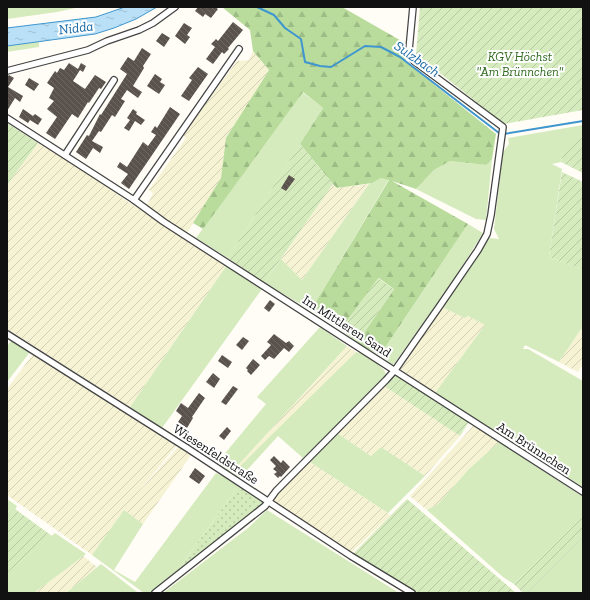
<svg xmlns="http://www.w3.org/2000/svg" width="590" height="600" font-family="'Zilla Slab',serif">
  <defs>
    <pattern id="farmland-furrows" width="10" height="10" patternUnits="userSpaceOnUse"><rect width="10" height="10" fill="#f6f3d4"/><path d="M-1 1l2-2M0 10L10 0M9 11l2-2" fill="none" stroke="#d2cfb5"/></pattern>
    <pattern id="forest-firs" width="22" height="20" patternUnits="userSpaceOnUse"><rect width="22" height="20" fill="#b9dc9c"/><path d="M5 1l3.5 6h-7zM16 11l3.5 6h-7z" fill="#9ebc85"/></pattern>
    <pattern id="park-dots" width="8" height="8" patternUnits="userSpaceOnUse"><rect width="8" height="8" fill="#d5ebbd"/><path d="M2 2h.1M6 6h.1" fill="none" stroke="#b6c8a1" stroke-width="1.8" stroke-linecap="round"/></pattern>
    <pattern id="garden-furrows" width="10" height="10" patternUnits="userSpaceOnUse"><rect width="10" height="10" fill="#d5ebbd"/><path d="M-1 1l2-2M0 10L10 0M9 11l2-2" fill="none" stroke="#b6c8a1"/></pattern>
    <pattern id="water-ripples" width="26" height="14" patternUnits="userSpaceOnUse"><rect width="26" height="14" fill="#b9e0f7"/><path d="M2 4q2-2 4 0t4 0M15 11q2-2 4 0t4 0" fill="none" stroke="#9ebfd3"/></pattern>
    <pattern id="building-back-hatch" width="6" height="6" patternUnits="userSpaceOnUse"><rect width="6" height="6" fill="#5a524d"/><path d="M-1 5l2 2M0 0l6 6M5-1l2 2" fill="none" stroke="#6d6662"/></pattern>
  </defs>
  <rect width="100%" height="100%" fill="#fffdf5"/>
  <g fill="url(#farmland-furrows)">
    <polygon points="253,51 269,70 226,138 221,178 187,233 150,208 147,205 153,193 149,190 186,138 183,135 237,61 249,60"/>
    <polygon points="38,143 93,177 127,201 227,265 130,407 7,329 7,185"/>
    <polygon points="333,184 337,188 369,184 302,280 281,259"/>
    <polygon points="442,307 465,317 468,316 485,325 435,393 399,368"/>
    <polygon points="583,326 583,364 578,372 559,362"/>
    <polygon points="347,346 356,352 232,475 231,473"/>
    <polygon points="33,354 176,446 137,494 179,446 191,455 143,524 124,510 92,555 7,495 7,389"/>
    <polygon points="384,386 460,436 425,476 381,447 371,456 337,433"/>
    <polygon points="474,425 499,442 469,469 438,504 427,510 410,496"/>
    <polygon points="310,462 388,513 390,516 351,553 271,501"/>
    <polygon points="83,556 97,567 66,593 34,593"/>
  </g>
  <g fill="#d5ebbd">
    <polygon points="7,7 80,7 57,12 7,19"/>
    <polygon points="39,41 39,47 7,52 7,46"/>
    <polygon points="302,92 323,108 228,258 196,238"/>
    <polygon points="583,125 583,135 563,150 561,162 552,164 562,169 549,257 583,270 583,326 559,362 525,345 523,349 528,349 583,381 583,487 435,393 485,325 468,316 465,318 442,307 489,238 499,239 494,229 503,152 509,144 508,138"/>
    <polygon points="492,159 486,220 476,219 416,189 434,170 450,161 486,165"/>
    <polygon points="381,178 389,179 311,310 264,283 281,259 302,280 369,184"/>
    <polygon points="468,224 483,233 450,286 393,365 380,355"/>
    <polygon points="227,265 252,283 262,289 162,428 130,407"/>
    <polygon points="320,327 347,346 231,473 232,474 356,352 369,356 384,370 386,375 340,424 303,458 278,436 239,479 217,463 266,404 257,397"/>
    <polygon points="12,340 30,352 7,382 7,346"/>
    <polygon points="337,433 371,456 381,447 425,476 388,513 310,462"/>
    <polygon points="499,442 583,497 583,516 514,584 503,577 427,510 438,504 469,469"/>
    <polygon points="216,473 240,484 185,560 181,571 152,593 144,593 92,555 124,510 143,524 114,570 135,582"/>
    <polygon points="7,499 17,506 11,518 7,521"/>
    <polygon points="267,510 399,593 163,593 248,528"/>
    <polygon points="55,533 86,554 34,593 7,593 7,573"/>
    <polygon points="583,537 583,593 527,593"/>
    <polygon points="101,564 137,592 135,593 66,593"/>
  </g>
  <polygon fill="url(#forest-firs)" points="222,7 342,7 405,43 406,62 496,134 492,159 486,165 450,161 434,170 416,189 392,181 468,224 380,355 357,343 394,289 379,278 341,329 311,310 389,180 381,178 372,183 337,188 333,184 300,144 323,108 303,92 203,229 193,223 221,178 226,138 269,70 253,51 250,30"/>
  <polygon fill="url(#park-dots)" points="240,484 264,501 264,505 181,571 185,560"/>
  <g fill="url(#garden-furrows)">
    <polygon points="420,7 583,7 583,110 504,124 416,54"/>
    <polygon points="7,123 38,143 7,185"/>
    <polygon points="581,135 583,135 583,173 561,162 563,150"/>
    <polygon points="300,144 333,184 264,283 228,258"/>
    <polygon points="562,172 583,182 583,270 549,257"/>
    <polygon points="378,278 394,289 357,343 341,329"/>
    <polygon points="396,373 470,420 460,436 384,386"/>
    <polygon points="407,499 516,593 412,593 351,556"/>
    <polygon points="15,509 52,536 7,573 7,521 11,518"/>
    <polygon points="583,516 583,537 527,593 523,593 514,584"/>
  </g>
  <polygon fill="url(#water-ripples)" stroke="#3f96cf" points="125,7 157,7 136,19 114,28 95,34 7,46 7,28 96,17"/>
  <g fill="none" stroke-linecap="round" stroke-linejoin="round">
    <polyline stroke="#3f96cf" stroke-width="2" points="257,7 274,15 285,28 301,39 305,62 320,66 331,67 365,46 381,47 400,57 499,133 504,134 583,121"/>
  </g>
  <g fill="url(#building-back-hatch)">
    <polygon points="198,7 215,7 218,9 211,18 205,14 203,17 195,11"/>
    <polygon points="233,22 243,30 228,48 229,49 224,54 222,52 213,64 206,59 215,47 211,44 216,39 218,41"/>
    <polygon points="184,23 192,28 187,35 190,37 185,44 175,36"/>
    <polygon points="162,33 170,38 164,47 156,41"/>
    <polygon points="142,48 151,54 143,66 144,68 133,86 142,92 138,98 127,90 121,99 125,101 115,117 112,115 101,132 99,131 92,141 103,147 100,153 93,148 86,159 76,152 87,135 89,136 100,114 101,115 127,74 120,69 128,57 134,61"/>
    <polygon points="69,63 78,69 81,63 86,66 83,72 80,70 73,81 85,89 95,75 106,82 101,89 99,88 89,103 88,102 78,118 72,114 55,139 46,133 57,117 47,109 54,101 49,98 54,88 47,83 55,71 57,73 60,68 64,70"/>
    <polygon points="198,67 208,74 189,101 181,96 192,80 189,78"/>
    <polygon points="155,74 162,79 160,82 165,85 159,94 147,86"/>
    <polygon points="9,75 14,78 8,87 23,96 20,102 15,98 7,111 7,77"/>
    <polygon points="29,78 39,84 34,91 25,85"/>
    <polygon points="170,107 180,114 129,189 121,183 128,174 117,167 120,162 127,167 143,142 148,146 156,135 151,132 155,126 157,128"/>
    <polygon points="23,109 33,116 35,114 42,119 38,125 30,120 28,123 19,117"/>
    <polygon points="133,109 137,112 136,114 145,120 141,125 135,121 129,131 124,128 130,120 127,118"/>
    <polygon points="289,175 295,179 286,191 281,188"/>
    <polygon points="270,300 275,304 269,312 264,308"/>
    <polygon points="274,334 286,343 289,341 294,346 289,352 284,348 274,359 269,356 265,360 261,356 271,345 267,342"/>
    <polygon points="243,337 249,341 242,350 236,345"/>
    <polygon points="222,355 232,362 228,368 218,361"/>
    <polygon points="253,359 260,365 251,375 247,371 248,370 246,368"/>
    <polygon points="213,373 220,379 214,388 206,382"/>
    <polygon points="233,386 238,389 226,405 221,402"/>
    <polygon points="199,393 205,398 192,417 193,418 187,428 178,422 182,416 176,411 181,403 188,408"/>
    <polygon points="227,427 231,431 224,440 219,436"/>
    <polygon points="274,456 281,463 283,460 290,467 281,477 280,476 278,478 274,474 277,472 273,469 276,466 270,460"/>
    <polygon points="195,468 205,476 199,484 189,477"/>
  </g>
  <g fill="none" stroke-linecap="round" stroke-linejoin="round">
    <defs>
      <g id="minor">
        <polyline points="7,71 88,50 107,41 139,30 153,23 175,7"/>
        <polyline points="7,118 134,200 164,222 583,492"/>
        <polyline points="65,155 114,80"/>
        <polyline points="134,200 239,49"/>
        <polyline points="7,334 187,448 351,556 412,593"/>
        <polyline points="155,593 265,506 268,502 276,491 386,380 395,370 439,307 478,250 487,234 491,215 503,127 414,61 410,56 409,50 413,7"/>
      </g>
    </defs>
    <use href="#minor" stroke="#444" stroke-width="8"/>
    <use href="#minor" stroke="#fff" stroke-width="5.5"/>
  </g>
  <g text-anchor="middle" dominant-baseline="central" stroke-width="4" stroke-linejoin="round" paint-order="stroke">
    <g font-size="13" font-style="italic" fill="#2f6b1f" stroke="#fff">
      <text x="520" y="56">KGV Höchst<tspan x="520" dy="15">"Am Brünnchen"</tspan></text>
    </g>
    <g font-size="13" fill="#111" stroke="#fff">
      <text transform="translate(347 326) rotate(33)">Im Mittleren Sand</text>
      <text transform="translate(534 448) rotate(33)">Am Brünnchen</text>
      <text transform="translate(216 454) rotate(33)">Wiesenfeldstraße</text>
    </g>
    <g font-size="14" font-style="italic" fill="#1768a6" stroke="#fff">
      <text transform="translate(76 28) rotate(-7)">Nidda</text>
      <text transform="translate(417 59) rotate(35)">Sulzbach</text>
    </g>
  </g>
  <rect width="590" height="600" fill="none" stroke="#111111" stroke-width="16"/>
</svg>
